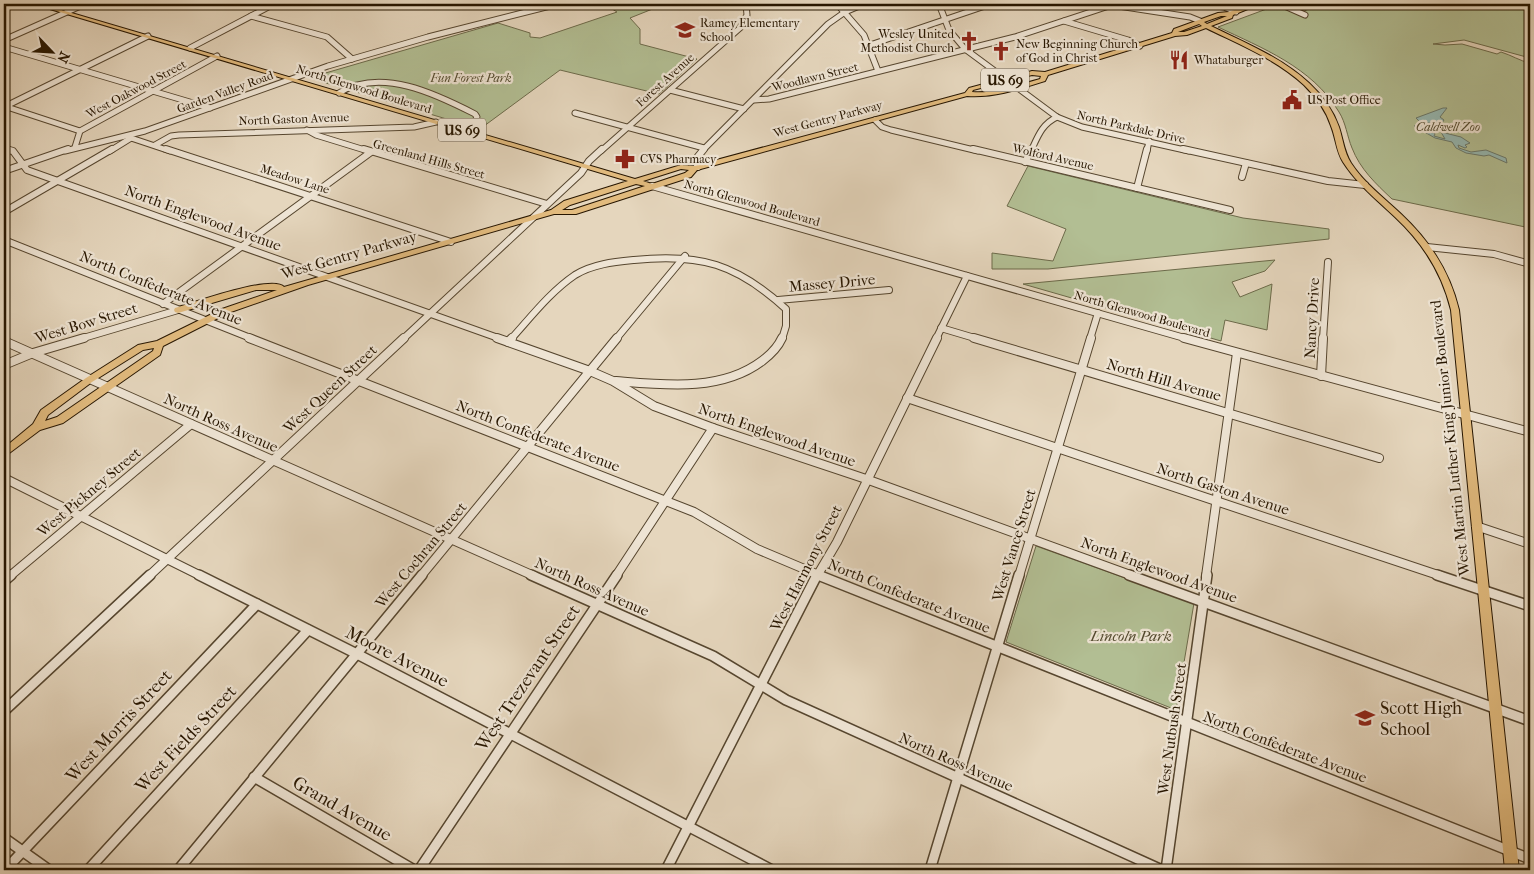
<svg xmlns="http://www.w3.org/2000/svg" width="1534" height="874" font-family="'IM FELL French Canon',serif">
  <rect width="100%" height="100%" fill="#e5d6bd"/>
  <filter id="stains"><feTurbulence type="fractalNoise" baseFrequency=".004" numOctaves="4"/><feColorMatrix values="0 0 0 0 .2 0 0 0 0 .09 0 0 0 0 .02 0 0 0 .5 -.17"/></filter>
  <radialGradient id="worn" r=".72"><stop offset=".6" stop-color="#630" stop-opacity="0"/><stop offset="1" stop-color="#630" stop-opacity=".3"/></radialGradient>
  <g fill="#b2be93" stroke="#6c6a4a">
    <polygon points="604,4 665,4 630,18 640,29 640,44 697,59 659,94 560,70 480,129 316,80 322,74 498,23 530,33 530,37 540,38 617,12"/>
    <path d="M1280 4H1286L1304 11 1319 5 1317 4H1530V58L1464 40 1433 44 1445 45 1462 44 1497 54 1501 52C1511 55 1520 61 1530 63V228L1392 199C1376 184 1360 169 1352 148 1347 136 1346 123 1339 112 1312 67 1262 48 1218 27Z"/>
    <polygon points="1028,166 1243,218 1329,229 1329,239 1048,269 992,269 992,253 1053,261 1066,229 1007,206"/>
    <polygon points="1275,260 1265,271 1232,282 1240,297 1272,284 1267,330 1225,320 1221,341 1023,284"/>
    <polygon points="1036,546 1194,603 1176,710 1006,642"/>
  </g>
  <polygon fill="#96b9b3" stroke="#6a786b" points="1443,108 1447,108 1440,117 1444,120 1442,123 1427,123 1428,126 1426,127 1435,134 1434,136 1445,139 1441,132 1461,137 1470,143 1465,145 1467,147 1465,148 1458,145 1459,148 1471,152 1486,150 1506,158 1507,163 1489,155 1484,156 1466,153 1456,148 1452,142 1435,138 1414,126 1422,124 1416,118"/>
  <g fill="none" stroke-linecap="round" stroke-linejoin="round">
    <defs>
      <g id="minor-far3">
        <polyline points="429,4 434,5"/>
        <polyline points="837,4 864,35 878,71"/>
        <polyline points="939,4 949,30 965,49 1057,117 1082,127 1189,151"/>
        <polyline points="1201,4 1224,7 1236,12"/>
        <polyline points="1280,4 1305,15"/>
        <polyline points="4,7 11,4"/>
        <polyline points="251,16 327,37 352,59"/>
        <polyline points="1064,21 1128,40 1140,46"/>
        <polyline points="4,40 85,4"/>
        <polyline points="867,46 991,4"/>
        <polyline points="4,47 210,108"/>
        <polyline points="190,48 274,4"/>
        <polyline points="670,90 744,109"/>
        <path d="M339 93C381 67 436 94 475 114L477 117 473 125 464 131"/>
        <polyline points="754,100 769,99 1015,37 1112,5 1190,17 1200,21"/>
        <polyline points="4,106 80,131"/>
        <polyline points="4,107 148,36"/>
        <polyline points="575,113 704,148"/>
        <polyline points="875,120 882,127 891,130 978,151"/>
        <polyline points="307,130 316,135 368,151"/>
        <polyline points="131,138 170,151"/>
        <polyline points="155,145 171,136 179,135 414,127 436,122"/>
        <polyline points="75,147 80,131 217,56"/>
        <polyline points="5,149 11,151"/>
        <polyline points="65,151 145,131 328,66 428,37 558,4"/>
        <polyline points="110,151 131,138"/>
        <polyline points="601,151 740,28 747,15 746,4"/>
        <polyline points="702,151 828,24 845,12 864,4"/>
        <path d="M1031 151C1038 136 1042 124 1057 117"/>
        <polyline points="1147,151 1149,141"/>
      </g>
      <g id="minor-far2">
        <polyline points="6,149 13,151 27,170 501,339"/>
        <polyline points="166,149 451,242"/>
        <polyline points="364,149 547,204"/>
        <polyline points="973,149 1230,210"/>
        <polyline points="1183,149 1328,181 1365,185"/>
        <polyline points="1025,162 1032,149"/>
        <polyline points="698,167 695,160 704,149"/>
        <polyline points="4,171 68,149"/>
        <polyline points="1242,177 1246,163"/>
        <polyline points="652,186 1188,339"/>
        <polyline points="1137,188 1147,149"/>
        <polyline points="4,212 112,149"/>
        <polyline points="4,240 253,339"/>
        <polyline points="1427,247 1494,254 1530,264"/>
        <polyline points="778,300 889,290"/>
        <polyline points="163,304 371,152"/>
        <polyline points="941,328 978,339"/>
        <polyline points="80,339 178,310"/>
        <polyline points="403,339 581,173 589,161 602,149"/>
        <path d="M511 339C531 317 550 292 575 275 593 264 614 262 634 260 700 253 737 264 786 309V326L782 339"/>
        <polyline points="616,339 685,256"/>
        <polyline points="936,339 967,276"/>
        <polyline points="1090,339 1098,313"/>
        <polyline points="1323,339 1328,262"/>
      </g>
      <g id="minor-far1">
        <polyline points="249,338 694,512 757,549 821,576"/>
        <polyline points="497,338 590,371 613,381 654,406 713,428 866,479 1133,576"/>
        <polyline points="974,338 1379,458"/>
        <polyline points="1184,338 1530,432"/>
        <polyline points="4,341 534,576"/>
        <polyline points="508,342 512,338"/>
        <polyline points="4,365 33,353 84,338"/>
        <polyline points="1321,376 1323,338"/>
        <path d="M616 381C664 385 721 392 762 361 770 355 778 347 782 338"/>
        <polyline points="907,398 1441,576"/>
        <polyline points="4,478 201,576"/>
        <polyline points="1476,526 1530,544"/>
        <polyline points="10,576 191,424"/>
        <polyline points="149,576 404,338"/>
        <polyline points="421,576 617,338"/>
        <polyline points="616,576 713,428"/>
        <polyline points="817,576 837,542 937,338"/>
        <polyline points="1019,576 1091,338"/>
        <polyline points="1206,576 1237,353"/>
      </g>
      <g id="minor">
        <polyline points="199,575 357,654 772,870"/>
        <polyline points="531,575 713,656 786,700 1162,870"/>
        <polyline points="818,575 1530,859"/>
        <polyline points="1129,575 1530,721"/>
        <polyline points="1437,575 1530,606"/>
        <polyline points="4,581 11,575"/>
        <polyline points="4,711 150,575"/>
        <polyline points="254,777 414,870"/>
        <polyline points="4,838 49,870"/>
        <polyline points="5,870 257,604"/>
        <polyline points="88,870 308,630"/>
        <polyline points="178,870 422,575"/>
        <polyline points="419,870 617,575"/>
        <polyline points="666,870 817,575"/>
        <polyline points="930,870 1019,575"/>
        <polyline points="1166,870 1207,575"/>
      </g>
      <path id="major" d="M33 4H41L635 179 681 165 694 166 965 93 969 88 1032 71 1045 72 1172 33 1174 29 1218 13 1229 12 1252 4H1260L1233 15 1232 18 1211 26C1245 43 1281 57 1309 83 1322 95 1333 110 1339 127 1343 139 1344 152 1351 163 1364 183 1384 198 1401 214 1430 241 1450 272 1459 310L1519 870H1505L1451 310C1442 273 1423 243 1395 217 1377 200 1357 184 1343 162 1336 151 1336 138 1331 126 1326 110 1316 97 1304 85 1276 59 1240 45 1206 28L1187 35 1175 36 1048 75 1045 81C1020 89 994 98 967 96L697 170 691 177 576 214H554L308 285 228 313 163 346 160 355 63 423 40 430 4 457V448L33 424 41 410 86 378 138 345 157 341 222 309 277 290H256L178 313 175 312 174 310 175 308C193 303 273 274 284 287L551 210 564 201 628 181ZM1221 16H1227L1207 24 1204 22ZM1199 24 1202 26 1184 32H1178ZM1032 75 1041 76 1040 79C1018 85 995 94 972 92L973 90ZM681 169 689 170 685 173 652 184 643 181ZM636 184 645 186 572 210H562L570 205ZM154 348 153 351 57 417 45 421 48 415 92 382 143 350Z"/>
    </defs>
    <use href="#minor-far3" stroke="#56462f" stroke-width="7"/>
    <use href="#minor-far2" stroke="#56462f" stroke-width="8"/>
    <use href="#minor-far1" stroke="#56462f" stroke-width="10"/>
    <use href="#minor" stroke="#56462f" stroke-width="12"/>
    <use href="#major" stroke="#271600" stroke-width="2"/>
    <use href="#minor-far3" stroke="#eee4d4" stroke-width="5"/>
    <use href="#minor-far2" stroke="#eee4d4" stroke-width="6"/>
    <use href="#minor-far1" stroke="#eee4d4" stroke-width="8"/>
    <use href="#minor" stroke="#eee4d4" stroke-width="9"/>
    <use href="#major" fill="#e2bb7e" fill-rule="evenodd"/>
  </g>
  <defs>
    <symbol id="school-bare" viewBox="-9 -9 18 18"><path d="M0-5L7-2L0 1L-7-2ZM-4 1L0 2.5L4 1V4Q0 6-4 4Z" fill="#8f2418" stroke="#eee4d4" stroke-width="2.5" paint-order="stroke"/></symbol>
    <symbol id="church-bare" viewBox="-9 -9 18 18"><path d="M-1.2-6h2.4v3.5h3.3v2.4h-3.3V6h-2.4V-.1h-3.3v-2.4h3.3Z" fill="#8f2418" stroke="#eee4d4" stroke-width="2.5" paint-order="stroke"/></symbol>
    <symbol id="restaurant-bare" viewBox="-9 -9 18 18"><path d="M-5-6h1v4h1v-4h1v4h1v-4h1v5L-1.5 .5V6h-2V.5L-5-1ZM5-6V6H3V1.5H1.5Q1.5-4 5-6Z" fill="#8f2418" stroke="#eee4d4" stroke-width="2.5" paint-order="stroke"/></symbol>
    <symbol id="civic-bare" viewBox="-9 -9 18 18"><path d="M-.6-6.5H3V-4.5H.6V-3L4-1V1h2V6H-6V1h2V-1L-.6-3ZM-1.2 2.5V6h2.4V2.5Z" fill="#8f2418" stroke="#eee4d4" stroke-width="2.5" paint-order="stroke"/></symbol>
    <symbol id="pharmacy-bare" viewBox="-9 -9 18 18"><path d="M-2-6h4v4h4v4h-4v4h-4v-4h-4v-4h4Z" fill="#8f2418" stroke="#eee4d4" stroke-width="2.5" paint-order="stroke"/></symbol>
  </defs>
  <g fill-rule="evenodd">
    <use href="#school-bare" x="671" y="16" width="28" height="28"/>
    <use href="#church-bare" x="955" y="27" width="28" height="28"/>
    <use href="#church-bare" x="987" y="37" width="28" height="28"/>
    <use href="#restaurant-bare" x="1165" y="46" width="28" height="28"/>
    <use href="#civic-bare" x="1278" y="86" width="28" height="28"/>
    <use href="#pharmacy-bare" x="611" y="145" width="28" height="28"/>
    <use href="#school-bare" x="1351" y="704" width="28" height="28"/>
  </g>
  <g text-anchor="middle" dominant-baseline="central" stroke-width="4.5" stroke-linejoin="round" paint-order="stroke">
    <g font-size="12" fill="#271600" stroke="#eee4d4" text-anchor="start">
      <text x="700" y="23">Ramey Elementary<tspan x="700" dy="14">School</tspan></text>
      <text x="954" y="34" text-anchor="end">Wesley United<tspan x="954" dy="14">Methodist Church</tspan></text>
      <text x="1016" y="44">New Beginning Church<tspan x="1016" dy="14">of God in Christ</tspan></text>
      <text x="1194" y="60">Whataburger</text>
      <text x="1307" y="100">US Post Office</text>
      <text x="640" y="159">CVS Pharmacy</text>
    </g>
    <g font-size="12" fill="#271600" stroke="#eee4d4">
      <text transform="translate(815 77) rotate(-14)">Woodlawn Street</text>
      <text transform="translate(665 80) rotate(-42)">Forest Avenue</text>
      <text transform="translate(136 89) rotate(-28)">West Oakwood Street</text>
      <text transform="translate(364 89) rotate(17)">North Glenwood Boulevard</text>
      <text transform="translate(225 92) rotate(-20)">Garden Valley Road</text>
      <text transform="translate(294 119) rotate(-2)">North Gaston Avenue</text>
      <text transform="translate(828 119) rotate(-15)">West Gentry Parkway</text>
      <text transform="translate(1131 127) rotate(13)">North Parkdale Drive</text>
      <text transform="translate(1053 157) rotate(13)">Wolford Avenue</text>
      <text transform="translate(429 159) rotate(16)">Greenland Hills Street</text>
      <text transform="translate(295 179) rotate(18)">Meadow Lane</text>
      <text transform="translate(752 203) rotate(16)">North Glenwood Boulevard</text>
      <text transform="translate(1142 314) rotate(16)">North Glenwood Boulevard</text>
    </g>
    <g font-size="12" font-style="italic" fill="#51482c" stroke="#eee4d4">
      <text x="471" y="78">Fun Forest Park</text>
      <text x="1448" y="127">Caldwell Zoo</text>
    </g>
    <g fill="#eee4d4" stroke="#635440" stroke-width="1">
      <rect x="981" y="68.5" width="48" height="23" rx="4"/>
      <rect x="438" y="118.5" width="48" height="23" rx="4"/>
    </g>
    <g font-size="14" font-weight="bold" fill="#271600">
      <text x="1005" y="80">US 69</text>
      <text x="462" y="130">US 69</text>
    </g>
    <g font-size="15" fill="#271600" stroke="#eee4d4">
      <text transform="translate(203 218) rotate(20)">North Englewood Avenue</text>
      <text transform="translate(349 255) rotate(-16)">West Gentry Parkway</text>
      <text transform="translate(832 283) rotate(-5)">Massey Drive</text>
      <text transform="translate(161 288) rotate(22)">North Confederate Avenue</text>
      <text transform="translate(1312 318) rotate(-87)">Nancy Drive</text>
      <text transform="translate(86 323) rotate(-17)">West Bow Street</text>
      <text transform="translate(1164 380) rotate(16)">North Hill Avenue</text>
      <text transform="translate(330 389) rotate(-43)">West Queen Street</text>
      <text transform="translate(221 423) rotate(24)">North Ross Avenue</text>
      <text transform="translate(777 435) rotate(19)">North Englewood Avenue</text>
      <text transform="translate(538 436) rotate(21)">North Confederate Avenue</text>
      <text transform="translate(1450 438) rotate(-96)">West Martin Luther King Junior Boulevard</text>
      <text transform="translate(1223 489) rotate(18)">North Gaston Avenue</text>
      <text transform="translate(89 492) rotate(-40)">West Pickney Street</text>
      <text transform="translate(1014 545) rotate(-73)">West Vance Street</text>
      <text transform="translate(421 555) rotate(-50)">West Cochran Street</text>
      <text transform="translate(806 568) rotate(-63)">West Harmony Street</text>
      <text transform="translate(1159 570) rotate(20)">North Englewood Avenue</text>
      <text transform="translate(592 587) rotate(24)">North Ross Avenue</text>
      <text transform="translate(909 596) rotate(22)">North Confederate Avenue</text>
      <text transform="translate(1172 729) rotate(-82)">West Nutbush Street</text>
      <text transform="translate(1285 747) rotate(21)">North Confederate Avenue</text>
      <text transform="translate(956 762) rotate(24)">North Ross Avenue</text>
    </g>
    <g font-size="15" font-style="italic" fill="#51482c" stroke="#eee4d4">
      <text x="1131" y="636">Lincoln Park</text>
    </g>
    <g font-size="18" fill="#271600" stroke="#eee4d4">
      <text transform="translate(397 657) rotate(27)">Moore Avenue</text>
      <text transform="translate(528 678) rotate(-56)">West Trezevant Street</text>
      <text transform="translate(119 726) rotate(-47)">West Morris Street</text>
      <text transform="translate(186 739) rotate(-47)">West Fields Street</text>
      <text transform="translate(342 809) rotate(30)">Grand Avenue</text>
    </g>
    <g font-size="18" fill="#271600" stroke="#eee4d4" text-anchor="start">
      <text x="1380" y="708">Scott High<tspan x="1380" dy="21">School</tspan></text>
    </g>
  </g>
  <rect width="1534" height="874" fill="none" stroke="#e5d6bd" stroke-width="20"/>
  <rect x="5" y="5" width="1524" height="864" fill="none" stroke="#271600" stroke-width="2.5"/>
  <rect x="10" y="10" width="1514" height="854" fill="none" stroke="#271600"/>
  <g transform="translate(52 52) rotate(115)" stroke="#eee4d4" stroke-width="4" paint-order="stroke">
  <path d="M0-4L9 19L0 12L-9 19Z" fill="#271600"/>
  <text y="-8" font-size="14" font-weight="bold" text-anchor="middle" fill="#271600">N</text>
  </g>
  <rect width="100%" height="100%" filter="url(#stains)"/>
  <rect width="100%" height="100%" fill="url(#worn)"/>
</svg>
